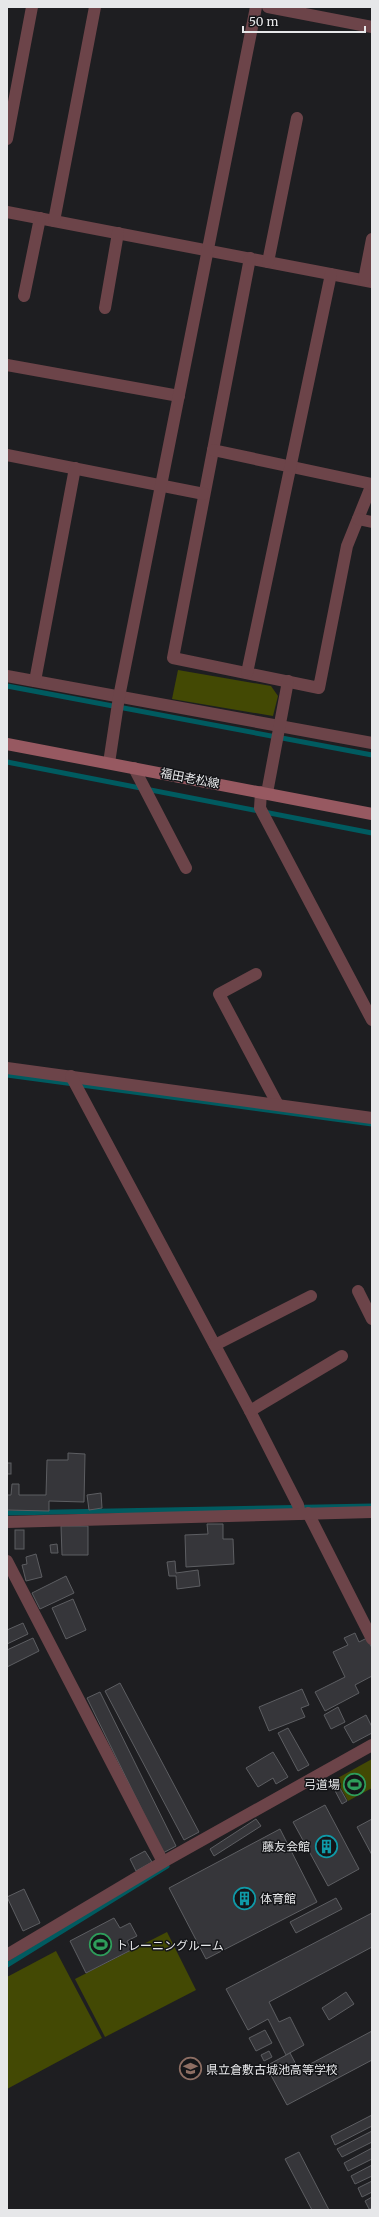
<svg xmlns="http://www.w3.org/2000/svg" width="379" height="2217" font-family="Merriweather,'Noto Sans JP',serif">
  <rect width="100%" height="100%" fill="#1e1e21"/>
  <g fill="#434904">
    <polygon points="178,670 271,686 278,696 273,716 172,699"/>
    <polygon points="372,1759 372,1788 348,1801 336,1779"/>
    <polygon points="167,1932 196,1990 105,2037 75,1979"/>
    <polygon points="56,1951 102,2038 7,2089 7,1977"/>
  </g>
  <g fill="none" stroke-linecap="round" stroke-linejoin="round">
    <g stroke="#005b60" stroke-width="5">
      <polyline points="7,686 372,755"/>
      <polyline points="7,762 372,833"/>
      <polyline points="7,1075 372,1124"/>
      <polyline points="7,1513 372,1506"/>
      <polyline points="7,1965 167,1866"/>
    </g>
  </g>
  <g fill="#36363a" stroke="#5d5e62">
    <polygon points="68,1453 85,1454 84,1502 49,1501 49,1511 7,1510 7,1495 11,1495 12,1484 19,1484 19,1495 46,1495 47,1460 68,1460"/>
    <rect x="7" y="1463" width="4" height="11"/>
    <polygon points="101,1493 102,1508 89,1510 87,1495"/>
    <polygon points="207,1524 223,1524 223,1539 233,1539 234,1564 186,1567 185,1535 208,1534"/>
    <polygon points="61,1526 88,1526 88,1555 62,1555"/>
    <rect x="15" y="1530" width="9" height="19"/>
    <polygon points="57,1544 58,1553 51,1553 50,1545"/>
    <polygon points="36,1554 42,1577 26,1581 22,1565 27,1564 26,1557"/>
    <polygon points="175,1561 176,1573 198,1570 200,1586 177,1589 176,1576 169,1576 167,1562"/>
    <polygon points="66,1576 74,1593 40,1609 32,1593"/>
    <polygon points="73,1599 86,1630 66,1639 52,1608"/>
    <polygon points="23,1623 28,1634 7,1644 7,1630"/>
    <polygon points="355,1633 359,1642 367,1638 372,1648 372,1676 355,1685 359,1693 325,1711 315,1692 345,1677 333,1652 348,1645 344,1638"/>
    <polygon points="33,1638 39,1651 7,1667 7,1650"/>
    <polygon points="120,1683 199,1832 184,1840 105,1691"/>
    <polygon points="302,1689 309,1705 301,1708 305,1717 269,1731 259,1707"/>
    <polygon points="100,1692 176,1846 163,1853 87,1698"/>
    <polygon points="338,1707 345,1722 331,1729 324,1715"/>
    <polygon points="366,1715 372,1727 372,1733 353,1743 344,1727"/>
    <polygon points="288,1728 309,1765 298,1771 278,1733"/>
    <polygon points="273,1752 288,1777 276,1784 273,1778 258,1787 246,1768"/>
    <polygon points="337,1783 347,1801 342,1804 332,1785"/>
    <polygon points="325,1805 359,1869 328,1886 293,1822"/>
    <polygon points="256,1819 261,1826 214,1856 210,1849"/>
    <polygon points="372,1819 372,1855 357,1827"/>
    <polygon points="280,1829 317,1902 206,1959 169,1888"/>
    <polygon points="145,1851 152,1862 136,1871 130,1859"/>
    <polygon points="24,1889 40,1923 23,1931 7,1897"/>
    <polygon points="336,1898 342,1909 296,1933 290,1922"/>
    <polygon points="372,1913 372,1947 269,2002 279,2022 290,2017 304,2045 286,2055 268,2019 248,2030 226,1989"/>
    <polygon points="114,1918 120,1928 130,1923 137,1936 127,1941 131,1950 86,1973 70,1941"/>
    <polygon points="346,1992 354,2004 329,2020 322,2008"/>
    <polygon points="265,2030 272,2043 256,2051 249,2038"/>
    <polygon points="372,2031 372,2060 287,2105 266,2066 290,2053 299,2070"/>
    <polygon points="269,2051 272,2057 264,2061 261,2055"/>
    <polygon points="372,2115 372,2126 335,2145 331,2136"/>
    <polygon points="372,2131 372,2142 342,2157 337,2149"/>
    <polygon points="372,2148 372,2159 348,2171 344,2163"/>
    <polygon points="299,2152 329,2210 312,2210 285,2159"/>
    <polygon points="372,2165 372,2176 355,2184 351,2176"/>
    <polygon points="372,2181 372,2192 362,2197 358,2188"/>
    <polygon points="372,2197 372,2208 369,2209 365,2201"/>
  </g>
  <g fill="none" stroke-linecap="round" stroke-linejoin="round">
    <g stroke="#6c4449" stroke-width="12">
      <polyline points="268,7 372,27"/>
      <polyline points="7,139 32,7"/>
      <polyline points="7,212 372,282"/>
      <polyline points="54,221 95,7"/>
      <polyline points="250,258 173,658 319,688 347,546 372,484"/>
      <polyline points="268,262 297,118"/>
      <polyline points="364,280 372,239"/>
      <polyline points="24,296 40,218"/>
      <polyline points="105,308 118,233"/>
      <polyline points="7,365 179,396"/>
      <polyline points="213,450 372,484"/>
      <polyline points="7,455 204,494"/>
      <polyline points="358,519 372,522"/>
      <polyline points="247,673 331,274"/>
      <polyline points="7,676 372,743"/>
      <polyline points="35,681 75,468"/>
      <polyline points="109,763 119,697 256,7"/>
      <polyline points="134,768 186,868"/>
      <polyline points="261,792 260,808 372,1020"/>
      <polyline points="267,793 288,681"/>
      <polyline points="256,974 219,994 278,1105"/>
      <polyline points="7,1068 372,1118"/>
      <polyline points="71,1076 250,1411 298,1505 300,1514"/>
      <polyline points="358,1291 372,1319"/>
      <polyline points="215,1345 311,1296"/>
      <polyline points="250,1411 342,1356"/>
      <polyline points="308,1513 372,1639"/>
      <polyline points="7,1522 372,1512"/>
      <polyline points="7,1561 163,1862"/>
      <polyline points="7,1955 163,1862 372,1745"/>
    </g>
    <polyline stroke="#975961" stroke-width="12" points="7,744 372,814"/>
  </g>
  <defs>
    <symbol id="stadium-ring" viewBox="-11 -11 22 22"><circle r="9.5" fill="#141518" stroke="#2e9e5b" stroke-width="1.5"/><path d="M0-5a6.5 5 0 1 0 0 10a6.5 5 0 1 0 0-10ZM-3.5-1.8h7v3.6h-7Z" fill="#2e9e5b"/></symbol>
    <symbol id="building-ring" viewBox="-11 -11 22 22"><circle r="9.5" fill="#141518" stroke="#0f9aa8" stroke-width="1.5"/><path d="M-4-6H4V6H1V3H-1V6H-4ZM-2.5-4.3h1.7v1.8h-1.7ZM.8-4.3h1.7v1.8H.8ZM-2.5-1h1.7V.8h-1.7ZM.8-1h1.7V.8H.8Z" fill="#0f9aa8"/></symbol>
    <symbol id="school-ring" viewBox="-11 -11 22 22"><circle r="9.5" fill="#141518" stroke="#8d6e63" stroke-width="1.5"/><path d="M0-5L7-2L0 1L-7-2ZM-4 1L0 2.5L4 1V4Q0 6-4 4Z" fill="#8d6e63"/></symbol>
  </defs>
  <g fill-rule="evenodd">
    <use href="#stadium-ring" x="342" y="1772" width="25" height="25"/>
    <use href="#building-ring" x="314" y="1834" width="25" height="25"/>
    <use href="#building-ring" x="232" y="1886" width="25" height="25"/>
    <use href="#stadium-ring" x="88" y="1932" width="25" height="25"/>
    <use href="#school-ring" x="178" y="2056" width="25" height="25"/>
  </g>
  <g text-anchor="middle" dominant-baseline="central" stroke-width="3" stroke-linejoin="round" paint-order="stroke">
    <g font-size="12" fill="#e6e7e9" stroke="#141518">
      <text transform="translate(190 778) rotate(11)">福田老松線</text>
    </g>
    <g font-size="12" fill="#e6e7e9" stroke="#141518" text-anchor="start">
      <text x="340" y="1784" text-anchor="end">弓道場</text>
      <text x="310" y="1846" text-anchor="end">藤友会館</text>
      <text x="260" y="1898">体育館</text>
      <text x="116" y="1945">トレーニングルーム</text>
      <text x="206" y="2069">県立倉敷古城池高等学校</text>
    </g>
  </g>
  <rect width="379" height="2217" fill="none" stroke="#e6e7e9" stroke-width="16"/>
  <path d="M243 26v6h122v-6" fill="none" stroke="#e6e7e9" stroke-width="2"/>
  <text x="249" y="26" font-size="12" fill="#e6e7e9" stroke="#141518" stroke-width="3" paint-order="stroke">50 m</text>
</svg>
